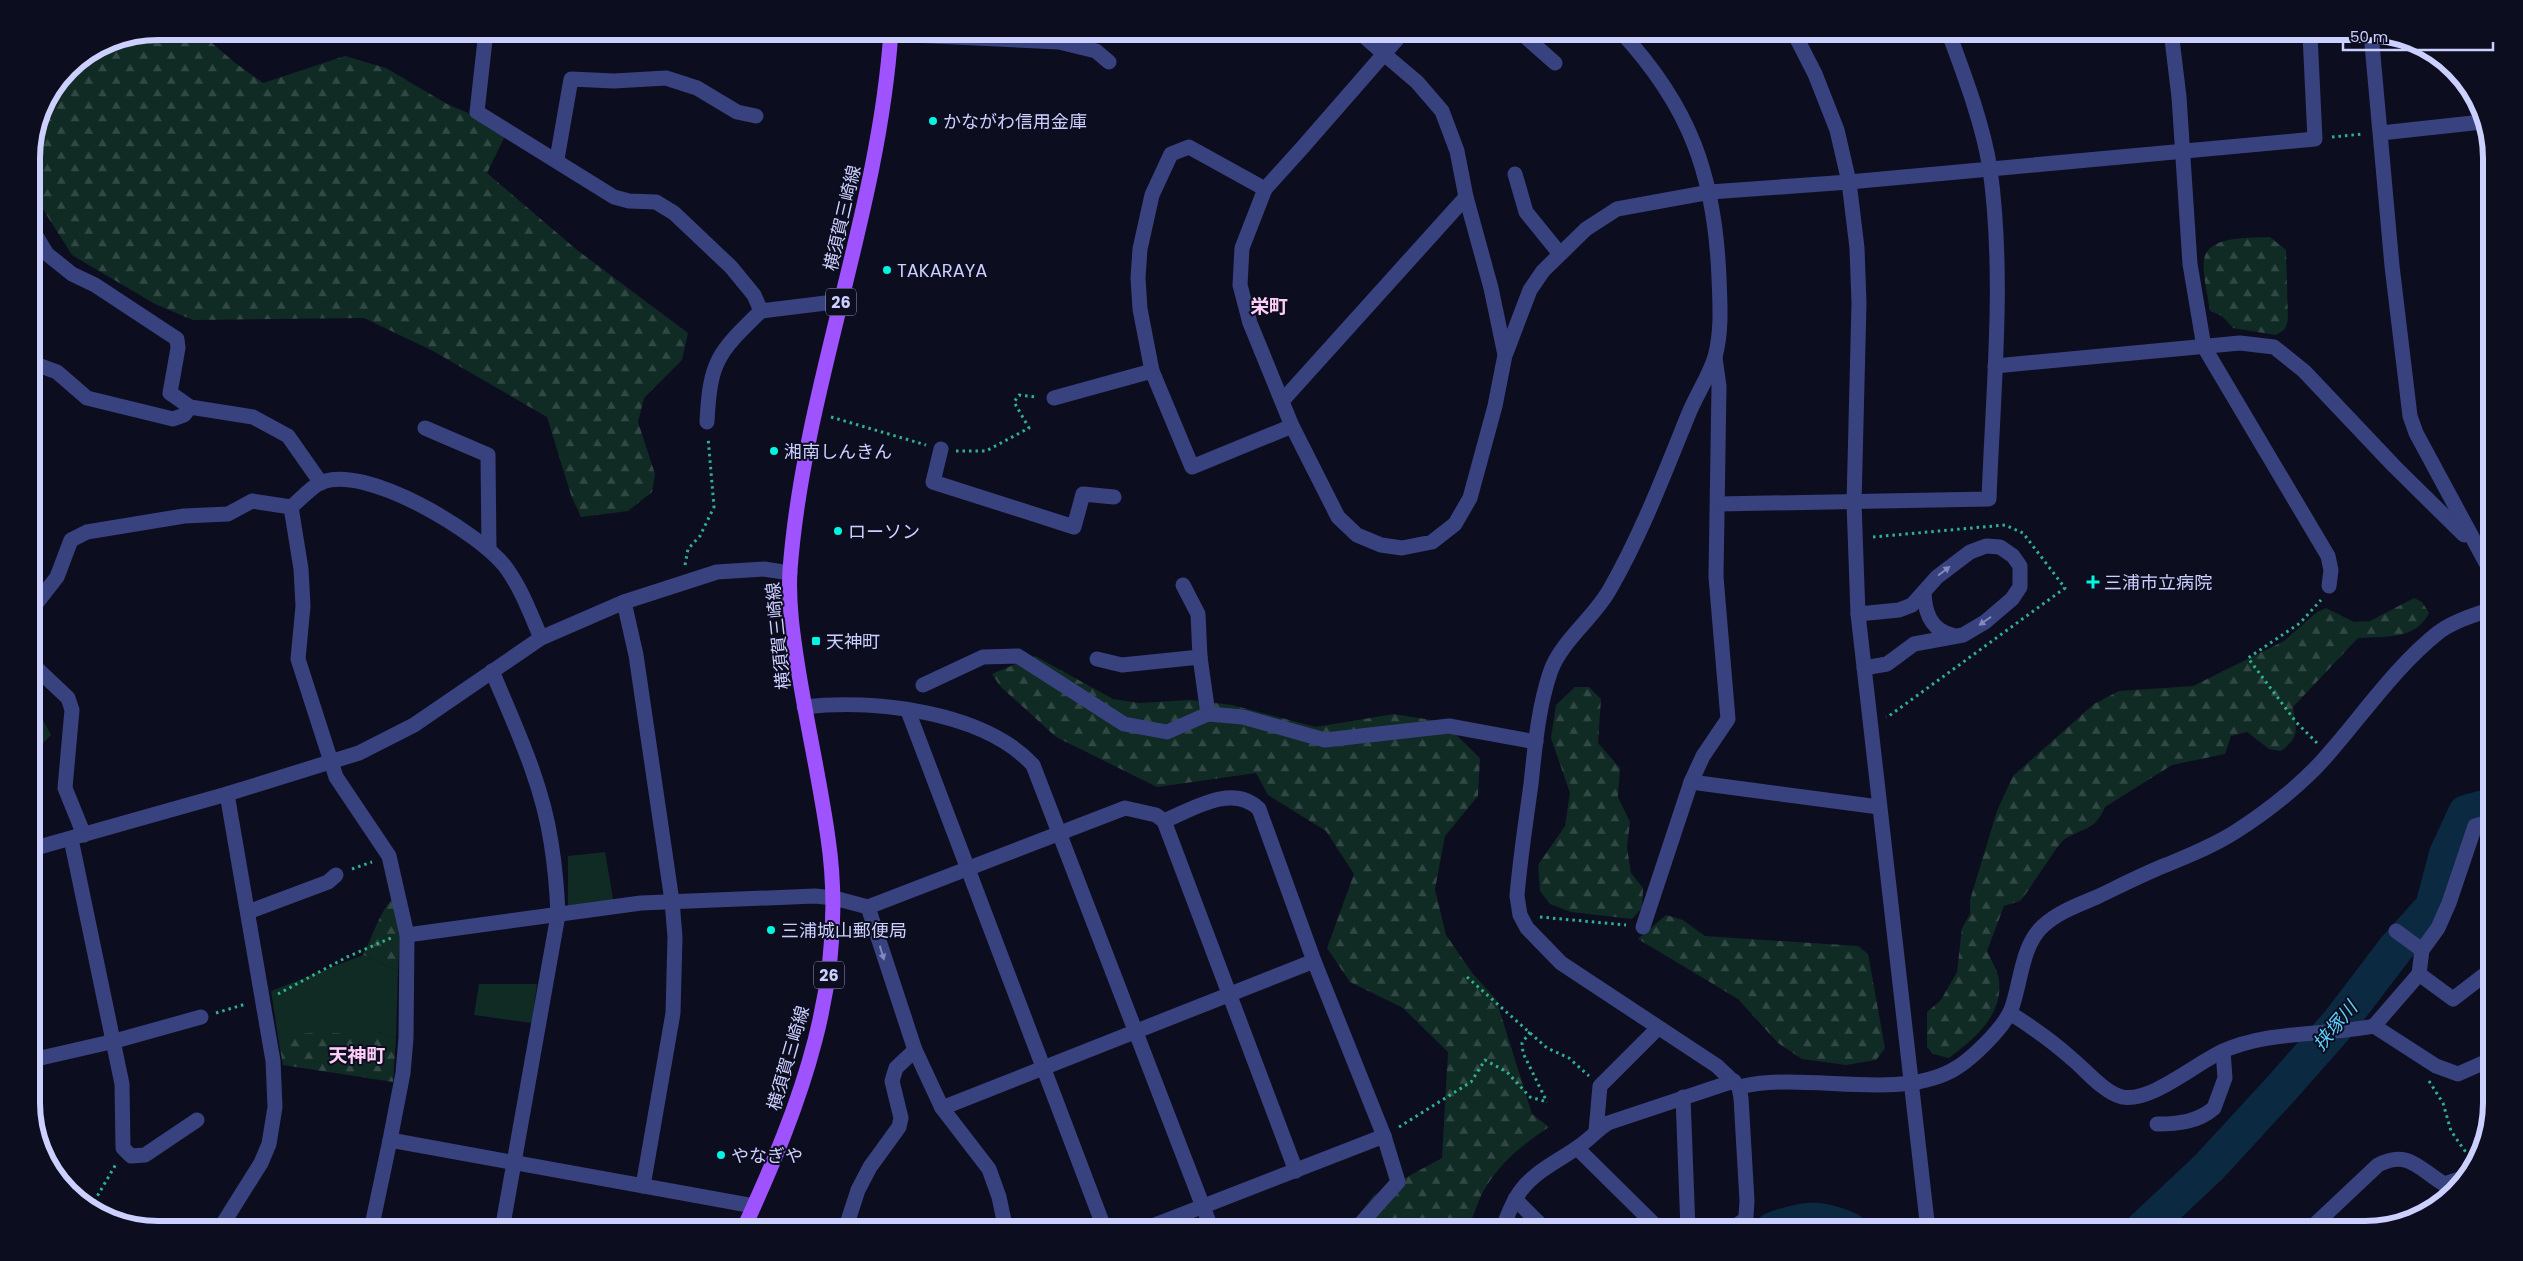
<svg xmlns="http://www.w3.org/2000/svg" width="2523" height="1261" font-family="Poppins,'Noto Sans JP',sans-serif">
  <defs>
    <pattern id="forest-firs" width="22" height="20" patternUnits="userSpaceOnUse" patternTransform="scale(1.25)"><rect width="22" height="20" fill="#102a24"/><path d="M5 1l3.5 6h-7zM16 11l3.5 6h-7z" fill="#324845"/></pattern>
  </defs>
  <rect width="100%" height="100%" fill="#0d0d20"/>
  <g fill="#102a24">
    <polygon points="605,852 614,904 573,909 568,905 568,856"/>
    <polygon points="363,955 398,971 396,1038 375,1031 363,1035 284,1035 279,1043 271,991"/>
    <polygon points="479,984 537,984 532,1023 474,1015"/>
  </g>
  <g fill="url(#forest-firs)">
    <polygon points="158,31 198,31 234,62 263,83 345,56 386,68 447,104 508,130 487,173 577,250 688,333 682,360 644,398 638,422 655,474 652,492 628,511 581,517 571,495 547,417 433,351 364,318 193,320 155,304 72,255 32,192 32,150 41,109 69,68 110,41"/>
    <path d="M2270 237 2286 250 2288 320 2285 329 2276 335 2233 328 2222 316 2210 311C2208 297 2202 273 2204 260 2207 235 2251 238 2270 237Z"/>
    <path d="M2414 598 2422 602 2429 613C2415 641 2384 636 2358 638L2293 707C2296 730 2301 736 2281 751L2269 749 2247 732 2231 736 2225 754 2172 765 2105 807C2095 831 2084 827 2065 839 2059 842 2029 891 2020 901L2004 906 1987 951C1991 960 1998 971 1999 980 2003 1016 1974 1039 1949 1058L1933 1054 1927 1047V1012L1941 1000 1957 972 1962 928 1970 914V900L1997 811 2013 776 2094 704 2119 691 2193 686 2284 641 2317 612 2326 608 2354 622 2370 621Z"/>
    <path d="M1035 656 1113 699 1139 703 1190 700 1232 705 1316 727 1394 714 1443 722 1480 758 1478 796 1445 836 1435 889 1446 935 1473 974 1496 999 1532 1114 1549 1127C1525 1143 1503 1160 1487 1185 1477 1199 1476 1216 1465 1230H1347L1374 1195 1442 1158 1448 1052 1403 1008 1350 982 1327 948 1354 874 1326 831 1268 795 1256 773 1157 787 1056 737 1000 686 992 674Z"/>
    <polygon points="1575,687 1589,687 1601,699 1598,743 1620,768 1618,797 1630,822 1627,847 1631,873 1643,888 1642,908 1632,919 1571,912 1550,904 1540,891 1538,865 1565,826 1570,793 1551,738 1556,705"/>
    <polygon points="32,700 51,735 32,754"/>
    <path d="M393 898 400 932 398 971 363 955C373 936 379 913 393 898Z"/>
    <polygon points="1666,915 1683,920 1705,936 1858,946 1868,954 1885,1048 1876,1060 1846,1065 1802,1059 1778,1043 1738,999 1638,939"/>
    <polygon points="375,1031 396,1038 393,1082 283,1065 279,1043 284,1035 321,1032 363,1035"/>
  </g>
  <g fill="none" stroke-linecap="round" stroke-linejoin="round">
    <g stroke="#0b2941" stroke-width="36">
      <path d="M1773 1230C1805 1218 1818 1217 1849 1230"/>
      <polyline points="2142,1230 2209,1167 2279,1091 2339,1023 2396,948 2433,907 2447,854 2466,813 2492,806"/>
    </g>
    <g stroke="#2eb191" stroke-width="3" stroke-dasharray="2.5 4" stroke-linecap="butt">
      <polyline points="2332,137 2363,134"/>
      <polyline points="831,417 926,445"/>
      <polyline points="956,451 986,451 1029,428 1014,402 1019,395 1037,397"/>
      <polyline points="1873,537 2005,525 2023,533 2065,588 1889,716 1886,717"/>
      <polyline points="685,565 688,549 700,536 714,507 708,437"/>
      <polyline points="2317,743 2296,722 2248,658 2300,623 2321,600"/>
      <polyline points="352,869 372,862"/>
      <polyline points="1540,917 1626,925"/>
      <polyline points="1467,977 1547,1048 1569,1058 1589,1076"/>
      <polyline points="278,994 347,957 391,938"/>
      <polyline points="216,1013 246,1004"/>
      <polyline points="1530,1032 1522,1043 1523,1053 1547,1102"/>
      <polyline points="2429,1081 2443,1103 2451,1131 2474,1164"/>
      <polyline points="1399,1127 1471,1082 1485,1060 1507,1072 1530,1097 1547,1102"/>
      <polyline points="91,1207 116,1164"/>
      <polyline points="2425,1212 2435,1198"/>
    </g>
    <g stroke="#38427f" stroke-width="15">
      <polyline points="486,31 477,112 614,197 629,201 656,202 674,213 731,267 754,295 761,311 842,301"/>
      <polyline points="1358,31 1384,54 1417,82 1442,111 1457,151 1466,197 1491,288 1505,355 1495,406 1470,498 1455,524 1432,542 1402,548 1381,545 1357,535 1338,517 1292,426 1250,323 1240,285 1242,248 1265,189 1302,148 1384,54 1404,31"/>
      <polyline points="1519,31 1555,63"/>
      <path d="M1620 31C1690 106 1715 176 1719 278 1720 304 1722 331 1715 357 1709 376 1697 394 1689 413 1665 472 1642 533 1610 589 1594 618 1560 642 1550 673 1538 709 1535 747 1531 784 1526 821 1520 859 1517 896L1520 915 1527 928 1561 963 1717 1066 1739 1087 1741 1098 1747 1201 1745 1230"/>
      <polyline points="1793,31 1815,74 1837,130 1849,182 1857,248 1859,303 1854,503 1858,614 1928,1230"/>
      <polyline points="2171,31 2179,97 2190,264 2204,347 2328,556 2331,570 2329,586"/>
      <polyline points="2371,33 2392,266 2410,416 2416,433 2492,574"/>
      <polyline points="891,34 1059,42 1096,51 1109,62"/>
      <polyline points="2381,133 2482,122"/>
      <polyline points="557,159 571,79 614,81 666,78 697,88 737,112 756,116"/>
      <polyline points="1515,174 1526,212 1560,254"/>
      <polyline points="1265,189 1189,147 1171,154 1152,195 1140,249 1138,278 1140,309 1152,371 1192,467 1292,426"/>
      <polyline points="32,229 47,254 72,274 95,285 177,339 178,348 170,393 190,407 253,417 288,436 321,483"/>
      <polyline points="1506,353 1530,290 1543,271 1586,229 1617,209 1710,192 1849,182 2315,139 2310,35"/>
      <polyline points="1715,358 1719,386 1716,577 1728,719 1703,756 1691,782 1879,807"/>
      <polyline points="32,365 38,365 57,372 87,398 173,419 184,415 190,407"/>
      <polyline points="1995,366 2240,343 2274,347 2304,371 2394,466 2464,535"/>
      <polyline points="1054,398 1152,371"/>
      <polyline points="1283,400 1466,197"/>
      <path d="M707 422C710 360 718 353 761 311"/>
      <polyline points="425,428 488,455 489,550"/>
      <polyline points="941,449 933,482 1074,527 1083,494 1114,497"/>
      <path d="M1718 504 1989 499C1993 390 2005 278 1990 169 1983 124 1964 74 1948 31"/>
      <polyline points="291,507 301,569 303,606 298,659 336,777 389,856 407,935 406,1038 403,1073 390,1140 754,1206"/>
      <polyline points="1183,585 1198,614 1200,657"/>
      <path d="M1924 593C1925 613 1931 630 1952 635"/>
      <polyline points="624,602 636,655 672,901 675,937 673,1013 643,1186"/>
      <path d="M32 609 57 577 71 540 87 532 184 516 228 514 252 501 291 507C300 500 310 488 320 483 364 462 482 534 507 569 522 590 531 615 541 638"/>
      <polyline points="1858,614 1899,610 1912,605 1937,577 1970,552 1986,546 2000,547 2013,556 2020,566 2020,587 2012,599 1985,622 1963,635 1914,644 1887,664 1864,668"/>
      <polyline points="1097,659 1122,665 1200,657 1208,714"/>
      <polyline points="32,664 68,698 72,710 65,788 84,835"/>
      <path d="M492 671C515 726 542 782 551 842 555 866 557 890 558 915L502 1230"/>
      <polyline points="923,685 983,657 1018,656 1124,724 1167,732 1208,714 1243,717 1325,740 1449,726 1536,742"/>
      <path d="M804 707C874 699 983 711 1033 765L1212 1230"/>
      <polyline points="908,711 1105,1230"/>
      <path d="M1164 821C1193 809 1232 783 1259 809L1314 961 1384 1136 1398 1182 1355 1230"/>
      <polyline points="71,839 122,1084 123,1148 131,1156 145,1155 197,1120"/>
      <polyline points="32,849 227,794 359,753 414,725 541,638 624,602 717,572 764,569 790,573"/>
      <polyline points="868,907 915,1050 942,1108 989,1169 999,1197 1006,1230"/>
      <polyline points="248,912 328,882 336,875"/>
      <polyline points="1643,927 1691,782"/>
      <polyline points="2396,931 2422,950"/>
      <polyline points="407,935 641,903 815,896 834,898 868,907 1125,808 1156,815 1164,821 1296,1171"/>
      <polyline points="2419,974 2453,999 2492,969"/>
      <path d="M2010 1013C2032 1027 2052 1041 2071 1058 2086 1070 2103 1092 2122 1097 2150 1103 2195 1064 2221 1052 2267 1030 2325 1036 2374 1026L2436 1066 2458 1074 2492 1059"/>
      <polyline points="2374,1026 2419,974 2422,950 2438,928 2449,903 2475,826 2492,821"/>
      <polyline points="32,1060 115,1041 201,1017"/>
      <path d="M1739 1087C1804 1071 1893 1101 1951 1071 1969 1062 2003 1029 2011 1010 2021 984 2021 946 2043 926 2058 912 2078 905 2097 897 2120 886 2143 874 2166 865 2190 855 2213 846 2235 832 2267 812 2306 781 2330 752 2364 713 2398 664 2439 632 2454 621 2474 615 2492 609"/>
      <polyline points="1683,1097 1688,1230"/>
      <polyline points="942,1108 1314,961"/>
      <path d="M2157 1124C2178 1124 2198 1122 2214 1108L2225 1078 2223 1051"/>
      <polyline points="1596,1131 1600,1086 1658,1028"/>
      <polyline points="1577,1148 1660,1230"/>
      <polyline points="1515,1199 1546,1230"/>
      <polyline points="219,1230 261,1163 269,1144 275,1107 273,1061 227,794"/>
      <polyline points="371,1230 390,1140"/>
      <polyline points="845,1230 858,1190 870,1167 899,1127 901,1118 892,1081 896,1068 915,1050"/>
      <polyline points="1142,1230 1384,1136"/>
      <path d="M1502 1230C1506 1219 1510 1208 1516 1198 1530 1173 1556 1163 1578 1147 1589 1140 1597 1130 1608 1123L1734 1081"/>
      <polyline points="1730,1230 1746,1219"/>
      <path d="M2309 1230 2378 1165C2408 1149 2419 1169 2444 1184L2462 1178"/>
    </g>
    <path stroke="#9f53fe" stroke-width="15" d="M743 1230C801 1104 849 980 828 838 820 781 807 725 798 668 793 636 788 603 790 570 804 387 879 214 891 31"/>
  </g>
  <defs><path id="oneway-solid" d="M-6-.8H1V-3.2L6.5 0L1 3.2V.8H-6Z" transform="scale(1.25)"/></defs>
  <g fill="#8289bf">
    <use href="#oneway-solid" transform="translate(1944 571) rotate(-37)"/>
    <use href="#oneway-solid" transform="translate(1985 621) rotate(145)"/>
    <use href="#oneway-solid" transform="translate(882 953) rotate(73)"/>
  </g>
  <g fill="#01f6e1" stroke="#0d0d20" stroke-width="2">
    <circle cx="933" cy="121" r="5"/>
    <circle cx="887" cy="270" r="5"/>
    <circle cx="774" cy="451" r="5"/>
    <circle cx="838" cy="531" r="5"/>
    <path d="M2090.5 574.5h5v5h5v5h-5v5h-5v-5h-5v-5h5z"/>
    <rect x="811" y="636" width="10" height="10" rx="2.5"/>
    <circle cx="771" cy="930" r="5"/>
    <circle cx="721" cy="1155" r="5"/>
  </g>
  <g text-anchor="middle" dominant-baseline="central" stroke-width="4" stroke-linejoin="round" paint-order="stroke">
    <g fill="#0d0d20" stroke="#9396bc" stroke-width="1">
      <rect x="826" y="288.5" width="30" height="27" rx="4"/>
      <rect x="814" y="961.5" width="30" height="27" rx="4"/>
    </g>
    <g font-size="16" font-weight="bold" fill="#ccd0ff">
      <text x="841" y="302">26</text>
      <text x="829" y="975">26</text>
    </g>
    <g font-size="18" fill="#ccd0ff" stroke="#0d0d20" text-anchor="start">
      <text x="943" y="121">かながわ信用金庫</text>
      <text x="897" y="270">TAKARAYA</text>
      <text x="784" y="451">湘南しんきん</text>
      <text x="848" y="531">ローソン</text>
      <text x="2104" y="582">三浦市立病院</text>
      <text x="826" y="641">天神町</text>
      <text x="781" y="930">三浦城山郵便局</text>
      <text x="731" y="1155">やなぎや</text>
    </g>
    <g font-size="18" fill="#ccd0ff" stroke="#0d0d20">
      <text transform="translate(842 218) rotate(-77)">横須賀三崎線</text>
      <text transform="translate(778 636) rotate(-96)">横須賀三崎線</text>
      <text transform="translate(788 1058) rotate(-74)">横須賀三崎線</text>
    </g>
    <g font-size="19" font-weight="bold" fill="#ffcef6" stroke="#0d0d20">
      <text x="1269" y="306">栄町</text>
      <text x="357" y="1055">天神町</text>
    </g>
    <g font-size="19" font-style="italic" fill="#5ad1fe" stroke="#0d0d20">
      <text transform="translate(2335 1026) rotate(-50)">挟塚川</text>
    </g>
  </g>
  <path d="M0 0H2523V1261H0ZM158 40H2365A118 118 0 0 1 2483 158V1103A118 118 0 0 1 2365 1221H158A118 118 0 0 1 40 1103V158A118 118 0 0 1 158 40Z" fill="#0d0d20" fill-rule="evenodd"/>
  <path fill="none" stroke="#ccd0ff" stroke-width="6" d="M158 40H2365A118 118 0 0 1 2483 158V1103A118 118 0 0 1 2365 1221H158A118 118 0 0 1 40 1103V158A118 118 0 0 1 158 40Z"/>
  <path d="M2343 42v8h150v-8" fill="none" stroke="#ccd0ff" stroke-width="2.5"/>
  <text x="2350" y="42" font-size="15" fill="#ccd0ff" stroke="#0d0d20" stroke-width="4" paint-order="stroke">50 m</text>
</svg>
